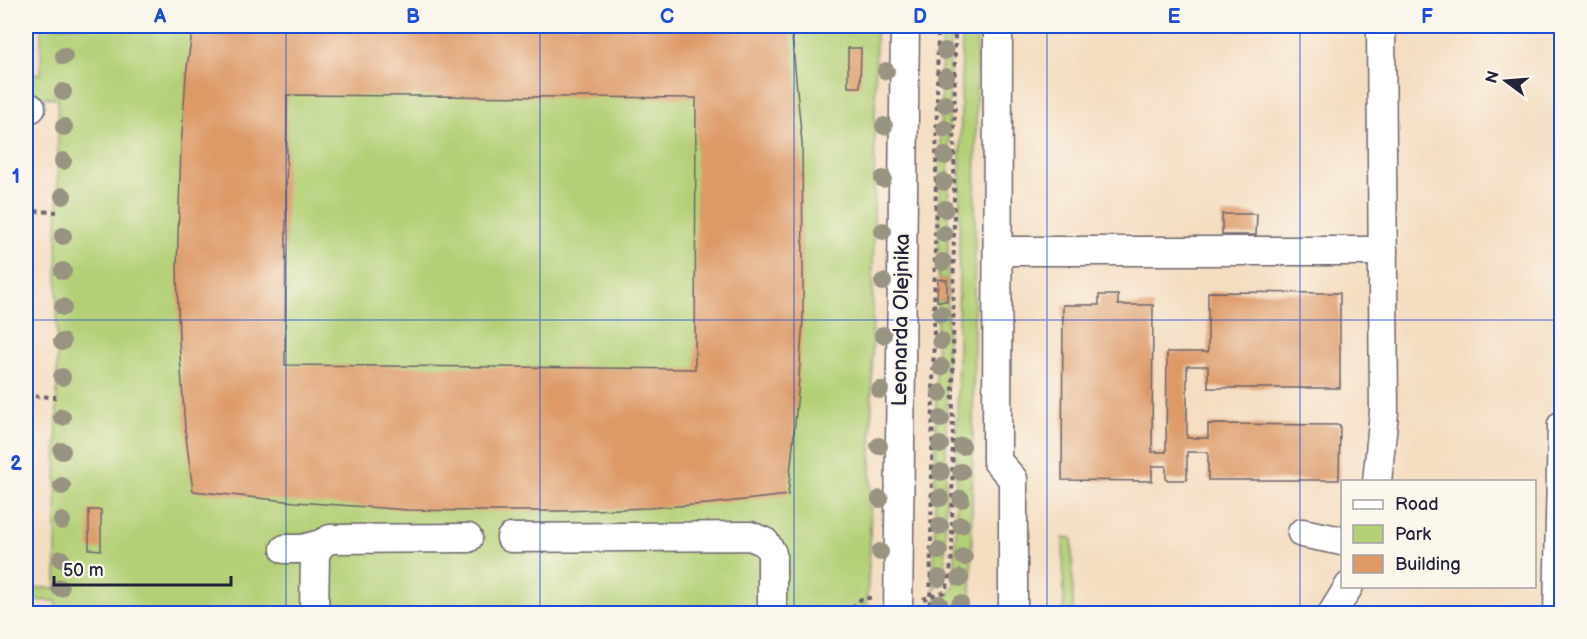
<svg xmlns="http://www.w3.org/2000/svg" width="1587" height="639" font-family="'Balsamiq Sans',sans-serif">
  <rect width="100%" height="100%" fill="#fbf7ec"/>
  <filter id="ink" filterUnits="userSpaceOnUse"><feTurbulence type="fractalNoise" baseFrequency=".0167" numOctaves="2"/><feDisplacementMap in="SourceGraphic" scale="12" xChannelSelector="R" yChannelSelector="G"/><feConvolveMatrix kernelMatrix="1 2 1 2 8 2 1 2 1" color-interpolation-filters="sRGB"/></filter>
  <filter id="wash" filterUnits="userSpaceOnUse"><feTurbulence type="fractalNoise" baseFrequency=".008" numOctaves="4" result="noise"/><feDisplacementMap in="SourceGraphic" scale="24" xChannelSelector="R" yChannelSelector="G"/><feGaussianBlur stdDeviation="1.35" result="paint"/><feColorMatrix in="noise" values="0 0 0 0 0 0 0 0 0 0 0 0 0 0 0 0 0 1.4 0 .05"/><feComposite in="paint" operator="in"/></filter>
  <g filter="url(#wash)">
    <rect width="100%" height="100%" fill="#f4ddc1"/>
    <g fill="#b4d077" stroke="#6b7959" stroke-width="1.5">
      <polygon points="41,26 876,26 870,547 866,613 56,614 56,601 26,600 26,588 56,588 58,98 26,97 26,74 41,74"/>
      <polygon points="942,26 950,26 945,573 941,584 934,590 937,301 947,301 947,280 938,279"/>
      <path d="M962 26H977L971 613 934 614V601C946 597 949 596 955 583Z"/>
      <polygon points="1063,538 1072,538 1073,613 1064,613"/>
    </g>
    <g id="blocks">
      <g fill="#d96" fill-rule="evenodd">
        <path d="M193 26H791L802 143 803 269V319L798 392 788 495 708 504 648 508 564 511H475L408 510 354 506 295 502 193 491 185 429 179 341 177 269 181 148 186 75ZM287 95 696 98 695 369 285 365Z"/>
        <polygon points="848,48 861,48 860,87 848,87"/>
        <polygon points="1222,214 1257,214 1256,235 1222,235"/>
        <polygon points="938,279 947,280 947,301 937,301"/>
        <polygon points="1208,292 1340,293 1340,388 1208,388 1208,366 1187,366 1187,438 1208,438 1208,424 1340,425 1339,480 1208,480 1208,452 1187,452 1187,480 1166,480 1166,466 1152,466 1152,481 1062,480 1063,305 1099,305 1099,295 1118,295 1118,305 1153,305 1152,452 1166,452 1167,352 1208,352"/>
        <polygon points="89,510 101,510 101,550 89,549"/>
      </g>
    </g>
  </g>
  <g filter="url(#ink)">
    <use href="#blocks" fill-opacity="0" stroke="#6c636a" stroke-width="1.5"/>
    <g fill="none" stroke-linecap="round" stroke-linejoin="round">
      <defs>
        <g id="minor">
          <polyline points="998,26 997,461 1013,479 1013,614"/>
          <polyline points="26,108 31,108"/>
          <polyline points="998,251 1383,251"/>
          <polyline points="1377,482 1384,412 1381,26"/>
          <polyline points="1302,533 1342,541"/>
          <polyline points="511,538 750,536 765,542 772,553 772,614"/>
          <polyline points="285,549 302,549 321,544"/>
          <polyline points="314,614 315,554 321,544 330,539 468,538"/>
          <polyline points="898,614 905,26"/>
          <polyline points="1332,614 1349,586"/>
          <polyline points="1558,614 1562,425"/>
        </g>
      </defs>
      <use href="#minor" stroke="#6c636a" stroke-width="31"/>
      <g stroke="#6c636a" stroke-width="4" stroke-dasharray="4.5 4.5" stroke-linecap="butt">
        <polyline points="26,211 57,212"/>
        <polyline points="26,396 56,397"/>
        <polyline points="923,599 944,592 949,582 952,555 955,26"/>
        <polyline points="846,614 862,598 873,598"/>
        <polyline points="930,614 938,26"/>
      </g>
      <use href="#minor" stroke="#fff" stroke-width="28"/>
    </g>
    <g fill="#999381">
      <circle cx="945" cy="51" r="9"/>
      <circle cx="64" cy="56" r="9"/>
      <circle cx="886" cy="71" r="9"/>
      <circle cx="946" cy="77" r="9"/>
      <circle cx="63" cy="92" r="9"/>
      <circle cx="945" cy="104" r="9"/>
      <circle cx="884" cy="126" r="9"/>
      <circle cx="64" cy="127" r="9"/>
      <circle cx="945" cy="129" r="9"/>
      <circle cx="945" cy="156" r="9"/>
      <circle cx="63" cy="161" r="9"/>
      <circle cx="883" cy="179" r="9"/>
      <circle cx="944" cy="182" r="9"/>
      <circle cx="63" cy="196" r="9"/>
      <circle cx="945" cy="209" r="9"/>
      <circle cx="883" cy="231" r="9"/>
      <circle cx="944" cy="234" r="9"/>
      <circle cx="63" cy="236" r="9"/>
      <circle cx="943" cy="262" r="9"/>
      <circle cx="63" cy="271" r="9"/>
      <circle cx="883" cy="282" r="9"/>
      <circle cx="63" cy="307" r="9"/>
      <circle cx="941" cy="314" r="9"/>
      <circle cx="883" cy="335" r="9"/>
      <circle cx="941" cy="341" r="9"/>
      <circle cx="62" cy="342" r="9"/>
      <circle cx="941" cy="367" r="9"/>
      <circle cx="62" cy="377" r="9"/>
      <circle cx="880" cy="390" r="9"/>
      <circle cx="940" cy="393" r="9"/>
      <circle cx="62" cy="417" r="9"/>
      <circle cx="941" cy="419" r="9"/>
      <circle cx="940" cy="445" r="9"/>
      <circle cx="879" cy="446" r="9"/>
      <circle cx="962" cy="446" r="9"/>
      <circle cx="62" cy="451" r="9"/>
      <circle cx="941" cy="472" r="9"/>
      <circle cx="961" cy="472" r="9"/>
      <circle cx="62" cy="486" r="9"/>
      <circle cx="940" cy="498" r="9"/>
      <circle cx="880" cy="499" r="9"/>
      <circle cx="961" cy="499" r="9"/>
      <circle cx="62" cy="521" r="9"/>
      <circle cx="961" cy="525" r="9"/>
      <circle cx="940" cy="526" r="9"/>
      <circle cx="939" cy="551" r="9"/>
      <circle cx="880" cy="552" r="9"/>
      <circle cx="964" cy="557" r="9"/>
      <circle cx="61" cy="559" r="9"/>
      <circle cx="939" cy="578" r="9"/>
      <circle cx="960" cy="578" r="9"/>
      <circle cx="60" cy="588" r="9"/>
      <circle cx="939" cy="604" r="9"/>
      <circle cx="960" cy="604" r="9"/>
    </g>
  </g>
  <path fill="none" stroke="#1d4ed8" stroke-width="1.5" stroke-opacity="0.55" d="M286 26V614M540 26V614M794 26V614M1047 26V614M1300 26V614M26 320H1562"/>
  <g text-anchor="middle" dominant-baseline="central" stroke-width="4.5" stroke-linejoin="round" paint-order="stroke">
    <g font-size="21" fill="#22223b" stroke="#fbf7ec">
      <text transform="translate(901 320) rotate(-89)">Leonarda Olejnika</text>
    </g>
  </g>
  <rect width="1587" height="639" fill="none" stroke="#fbf7ec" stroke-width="66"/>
  <rect x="1341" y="480" width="195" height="108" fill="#fbf7ec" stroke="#a4a2a5" stroke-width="1.5"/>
  <rect x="1353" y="500" width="30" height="9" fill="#ffffff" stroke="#a4a2a5" stroke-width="1.5"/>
  <text x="1395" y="510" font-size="18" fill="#22223b">Road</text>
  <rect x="1353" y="525" width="30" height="18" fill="#b4d077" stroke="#a4a2a5" stroke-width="1.5"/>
  <text x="1395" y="540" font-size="18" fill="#22223b">Park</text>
  <rect x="1353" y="555" width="30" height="18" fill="#dd9966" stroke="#a4a2a5" stroke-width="1.5"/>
  <text x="1395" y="570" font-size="18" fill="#22223b">Building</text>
  <g transform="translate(1506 81) rotate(286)" stroke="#fbf7ec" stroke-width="4.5" paint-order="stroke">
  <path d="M0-4.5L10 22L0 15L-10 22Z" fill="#22223b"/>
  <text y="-9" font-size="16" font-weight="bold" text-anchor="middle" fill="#22223b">N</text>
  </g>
  <path d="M54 576v9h177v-9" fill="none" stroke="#22223b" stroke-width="3"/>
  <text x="63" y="576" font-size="18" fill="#22223b" stroke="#fbf7ec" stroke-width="4.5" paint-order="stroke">50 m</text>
  <rect x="33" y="33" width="1521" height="573" fill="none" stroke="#1d4ed8" stroke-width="2"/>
  <g font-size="20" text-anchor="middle" font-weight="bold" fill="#1d4ed8">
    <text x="160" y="23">A</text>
    <text x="413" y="23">B</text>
    <text x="667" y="23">C</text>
    <text x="920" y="23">D</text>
    <text x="1174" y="23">E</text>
    <text x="1427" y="23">F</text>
    <text x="16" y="183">1</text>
    <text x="16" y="470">2</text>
  </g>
</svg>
